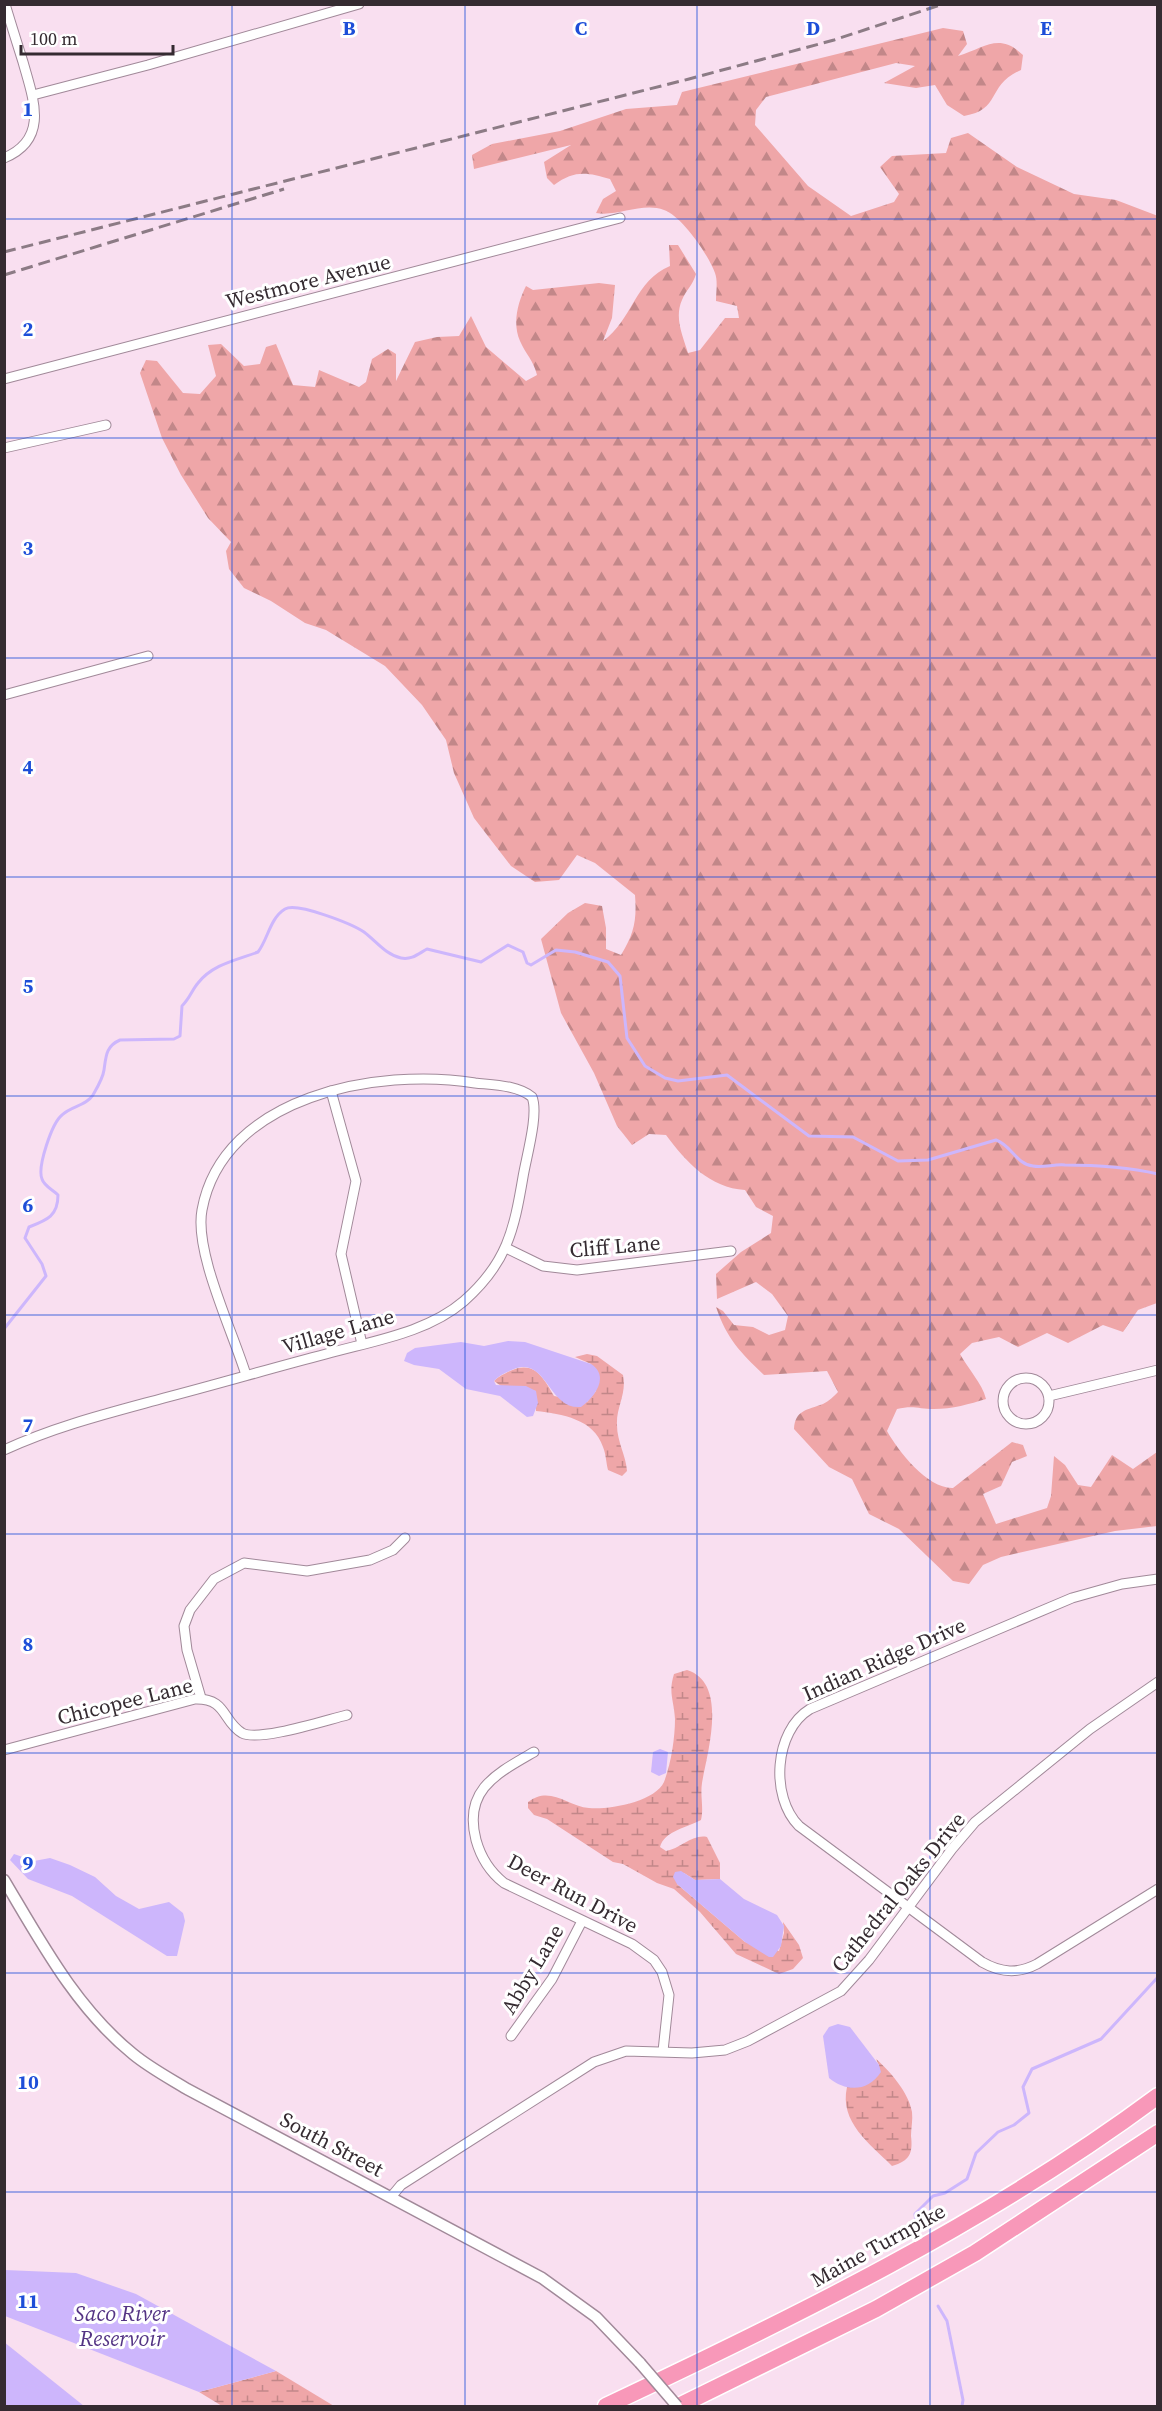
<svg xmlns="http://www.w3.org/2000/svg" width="1162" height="2411" font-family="'Source Serif 4',serif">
  <defs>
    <pattern id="forest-firs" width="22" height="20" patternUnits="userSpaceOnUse" patternTransform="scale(1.5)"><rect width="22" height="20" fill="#efa6a8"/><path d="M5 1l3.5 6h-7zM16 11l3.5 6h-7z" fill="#c28789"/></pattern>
    <pattern id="wetland-marsh" width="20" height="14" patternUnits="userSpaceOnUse" patternTransform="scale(1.5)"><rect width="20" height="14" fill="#efa6a8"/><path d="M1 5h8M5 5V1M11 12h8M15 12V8" fill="none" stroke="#c28789"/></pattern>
  </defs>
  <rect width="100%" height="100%" fill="#f9dff0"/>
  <path fill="url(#forest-firs)" d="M943 28 963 31 967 44 958 56C985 48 999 32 1023 55L1021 70C986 85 1002 110 964 116L947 105 935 85 916 88 884 83 915 66 896 63 766 97 756 110 755 125 808 186 851 216 894 202 899 194 880 167 892 156 946 153 951 138 968 133 1017 167 1074 194 1116 200 1158 216 1157 1303 1138 1310 1123 1332 1103 1325 1068 1343 1047 1333 1018 1347 999 1337 972 1343 960 1354C968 1369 982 1383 986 1399 970 1404 952 1409 934 1409 919 1409 913 1405 897 1409L887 1431C898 1451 928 1489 953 1488L1012 1442 1023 1445 1027 1456 1012 1462 1001 1486 983 1494 996 1524 1047 1508 1051 1496 1054 1456 1065 1465 1078 1485 1091 1487 1112 1455 1133 1469 1157 1452V1526L1115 1531 1001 1557 983 1565 969 1584 953 1581 899 1529 869 1514 852 1479 829 1467 794 1429C795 1410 807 1410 823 1404 829 1401 834 1396 838 1392L827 1371 764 1375C740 1352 727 1339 716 1307L723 1311 734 1325 753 1327 769 1335 785 1330 788 1316 772 1294 756 1282 717 1299 716 1274 741 1252 771 1233 773 1216 756 1207 745 1190C710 1188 686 1162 666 1135L649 1134 632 1145 617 1126 594 1073 561 1013 541 939 568 913 585 903 602 906 606 928V949L621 955C634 934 637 920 635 895L595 863 577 855 559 880 535 882 511 866 474 818 454 773 446 740 422 705 385 666 326 630 305 623 271 601 244 588 229 569 226 551 231 542 208 518 181 475 162 438 140 373 146 360 157 361 183 393 200 394 216 376 208 345 221 344 244 366 260 364 266 347 276 344 293 385 315 387 319 370 359 387 366 382 372 359 388 349 396 354V381L415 342 437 337 459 336 471 316 486 347 526 381 537 375C533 359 526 355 520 341 512 323 518 302 526 286L533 290 599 283 615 285 612 318 603 341C632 321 635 280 670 266L669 245H678L696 274C693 285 686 290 682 300 674 318 683 336 688 353L700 350 725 318H739L737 306 716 301C716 292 718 281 715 273 709 256 682 216 664 210 642 202 617 217 596 213L603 199 616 191 610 179C587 172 574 170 554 185L547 178 544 162 571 145 474 169 472 155 492 144 560 131 626 109 677 105 682 92Z"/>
  <g fill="url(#wetland-marsh)">
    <path d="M587 1354 597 1356 623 1375C627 1394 616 1407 617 1425 617 1442 626 1455 627 1471L622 1476 608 1470C606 1462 606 1454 603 1447 594 1419 562 1414 536 1411V1391L501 1386 494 1381C499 1376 504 1374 510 1371 534 1360 543 1377 554 1396L587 1402 596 1391 591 1364 575 1357Z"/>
    <path d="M687 1670C729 1683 707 1753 702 1783 700 1796 704 1808 701 1820 688 1827 664 1831 660 1847L666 1851C680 1849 692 1834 707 1837L720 1863V1879L695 1880 684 1873 677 1884 745 1942 779 1951 784 1933 783 1922 799 1945 803 1958 793 1969 779 1974 736 1954 700 1912 674 1889 657 1883 623 1864 613 1862 547 1819 534 1815 528 1808V1802C550 1785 567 1806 589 1808 608 1810 655 1802 664 1782 671 1764 675 1738 675 1719 674 1700 668 1693 674 1674Z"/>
    <path d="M876 2059C890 2071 909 2093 912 2112 913 2120 911 2128 911 2136 913 2153 910 2161 892 2166 870 2144 839 2122 847 2087L879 2065Z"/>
    <polygon points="276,2371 334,2406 222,2406 199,2392"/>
  </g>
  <g fill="#cdb6fc">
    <path d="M508 1341 525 1342 591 1364C610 1376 595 1397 581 1407 548 1410 547 1356 514 1369 507 1372 499 1375 494 1381L496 1385 526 1386 536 1391 538 1403 533 1416 527 1417 500 1396 466 1389 439 1369 414 1365 404 1361 407 1353 415 1348 461 1342 484 1346Z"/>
    <polygon points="660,1749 668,1752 666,1773 659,1776 651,1772 653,1752"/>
    <polygon points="14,1854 34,1861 50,1858 70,1865 95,1877 116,1896 139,1909 169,1902 183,1913 185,1921 177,1956 167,1956 72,1896 28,1879 10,1860"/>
    <polygon points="681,1871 695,1880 720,1879 744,1899 777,1915 784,1926 781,1946 773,1957 769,1957 745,1942 677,1884 673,1877 675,1872"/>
    <path d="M838 2024 850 2027 879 2065 881 2072C868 2092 846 2092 829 2078L823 2036 829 2027Z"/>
    <polygon points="5,2270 76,2273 136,2294 276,2371 199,2392 5,2316"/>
    <polygon points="4,2342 84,2406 5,2406"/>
  </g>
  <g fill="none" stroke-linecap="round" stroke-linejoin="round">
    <g stroke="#cdb6fc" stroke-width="3">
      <path d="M4 1329 46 1276 42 1264 25 1238 29 1227C47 1220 58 1216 58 1195 53 1190 44 1186 42 1179 37 1167 52 1123 62 1115 71 1106 86 1106 93 1095 97 1088 103 1078 104 1070 106 1056 106 1046 120 1040L174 1039 180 1036 182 1006C190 998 192 990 198 983 213 964 237 960 258 952 268 939 270 918 285 909 297 902 352 924 364 932 376 941 386 955 401 958 412 960 418 954 427 949L481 962 508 945 523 952 527 963 531 965 556 950 575 952 608 962 620 976 627 1038 645 1066 665 1078 678 1081 727 1075 809 1136 853 1137 898 1161 928 1160 996 1140C1011 1145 1016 1164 1033 1166 1043 1168 1054 1164 1065 1165 1096 1165 1127 1167 1158 1174"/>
      <polyline points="916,2222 915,2214 933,2196 945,2193 967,2179 976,2153 998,2132 1014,2125 1029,2113 1023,2087 1032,2069 1101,2039 1158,1977"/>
      <polyline points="938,2306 947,2321 963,2400 962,2406"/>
    </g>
    <defs>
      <g id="minor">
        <polyline points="33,95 148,65 359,4"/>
        <path d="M4 158C50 139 33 98 23 62 17 43 11 24 5 4"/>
        <polyline points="4,379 620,218"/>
        <polyline points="4,448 106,425"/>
        <polyline points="4,695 148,656"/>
        <polyline points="331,1091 356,1181 341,1254 362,1344"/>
        <polyline points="506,1248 543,1266 577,1270 731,1251"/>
        <circle cx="1026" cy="1401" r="23"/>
        <polyline points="1049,1396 1158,1370"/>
        <path d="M4 1450C56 1426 109 1413 164 1398 218 1384 272 1368 326 1354 372 1341 427 1333 464 1301 507 1263 514 1230 523 1177 526 1158 539 1114 532 1097 517 1085 493 1085 475 1083 378 1067 223 1096 202 1210 194 1252 233 1332 246 1375"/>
        <path d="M1158 1579 1122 1584 1072 1598 810 1709C774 1731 770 1797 799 1826L982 1962C1001 1973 1018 1974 1037 1964L1158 1889"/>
        <polyline points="201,1698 187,1650 184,1626 190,1610 214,1579 244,1563 307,1571 370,1560 393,1550 405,1538"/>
        <path d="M4 1750 195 1699C227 1698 222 1721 242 1733 259 1742 326 1720 347 1715"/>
        <path d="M534 1752C496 1774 463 1790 476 1840 481 1858 490 1872 504 1883L632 1944 654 1960 662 1972 669 1995 663 2051"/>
        <polyline points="511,2036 552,1979 582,1921"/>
        <polyline points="391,2197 401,2185 594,2062 626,2051 692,2053 725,2050 748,2041 841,1991 869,1960 952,1849 975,1822 1090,1729 1158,1682"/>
      </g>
      <path id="tertiary" d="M4 1880C41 1942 76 2008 133 2054 150 2068 169 2078 187 2089L542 2278 596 2317 640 2363"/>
      <g id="motorway">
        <path d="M606 2406C797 2316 987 2223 1158 2096"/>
        <polyline points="679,2406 876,2309 975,2253 1158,2133"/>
      </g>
    </defs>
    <use href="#minor" stroke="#a18999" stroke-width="11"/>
    <use href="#tertiary" stroke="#a18999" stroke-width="13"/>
    <use href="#motorway" stroke="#fff" stroke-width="19"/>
    <use href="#minor" stroke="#fff" stroke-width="9"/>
    <use href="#tertiary" stroke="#fff" stroke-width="10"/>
    <use href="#motorway" stroke="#f898b9" stroke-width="16"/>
    <g stroke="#8c7b85" stroke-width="3" stroke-dasharray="12 6" stroke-linecap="butt">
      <polyline points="4,252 689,79 834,40 943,4"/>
      <polyline points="4,275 284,189"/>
    </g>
    <defs>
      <polyline id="tertiary-bridge" points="640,2363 677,2406"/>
    </defs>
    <use href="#tertiary-bridge" stroke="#a18999" stroke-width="13" stroke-linecap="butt"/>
    <use href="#tertiary-bridge" stroke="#fff" stroke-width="10"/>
  </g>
  <path fill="none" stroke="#1d4ed8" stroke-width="1.5" stroke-opacity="0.55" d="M232 4V2406M465 4V2406M697 4V2406M930 4V2406M4 219H1158M4 438H1158M4 658H1158M4 877H1158M4 1096H1158M4 1315H1158M4 1534H1158M4 1753H1158M4 1973H1158M4 2192H1158"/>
  <g text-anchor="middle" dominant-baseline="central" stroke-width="6" stroke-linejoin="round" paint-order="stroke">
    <g font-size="21" fill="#352b31" stroke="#fff">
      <text transform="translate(308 281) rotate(-14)">Westmore Avenue</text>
      <text transform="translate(615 1246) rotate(-5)">Cliff Lane</text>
      <text transform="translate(338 1331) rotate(-16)">Village Lane</text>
      <text transform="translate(884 1659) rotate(-24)">Indian Ridge Drive</text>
      <text transform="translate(125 1701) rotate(-14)">Chicopee Lane</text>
      <text transform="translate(898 1892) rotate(-51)">Cathedral Oaks Drive</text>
      <text transform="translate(573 1893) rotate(28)">Deer Run Drive</text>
      <text transform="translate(532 1969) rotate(-59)">Abby Lane</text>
      <text transform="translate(332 2144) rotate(28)">South Street</text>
      <text transform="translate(878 2245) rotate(-29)">Maine Turnpike</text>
    </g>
    <g font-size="22" font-style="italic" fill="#543484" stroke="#fff">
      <text x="122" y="2313">Saco River<tspan x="122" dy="25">Reservoir</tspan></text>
    </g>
  </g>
  <g font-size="20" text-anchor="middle" font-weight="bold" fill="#1d4ed8" stroke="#fff" stroke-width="6" stroke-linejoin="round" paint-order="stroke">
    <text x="349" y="35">B</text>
    <text x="581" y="35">C</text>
    <text x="813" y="35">D</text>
    <text x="1046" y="35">E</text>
    <text x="28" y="116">1</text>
    <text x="28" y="336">2</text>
    <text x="28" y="555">3</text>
    <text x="28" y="774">4</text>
    <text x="28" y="993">5</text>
    <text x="28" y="1212">6</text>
    <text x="28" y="1432">7</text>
    <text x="28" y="1651">8</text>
    <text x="28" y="1870">9</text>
    <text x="28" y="2089">10</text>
    <text x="28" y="2308">11</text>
  </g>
  <rect width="1162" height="2411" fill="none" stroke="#352b31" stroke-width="12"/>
  <path d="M21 45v9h152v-9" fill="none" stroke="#352b31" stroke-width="3"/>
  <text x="30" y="45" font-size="18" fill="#352b31" stroke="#ffffff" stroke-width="4.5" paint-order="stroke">100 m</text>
</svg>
